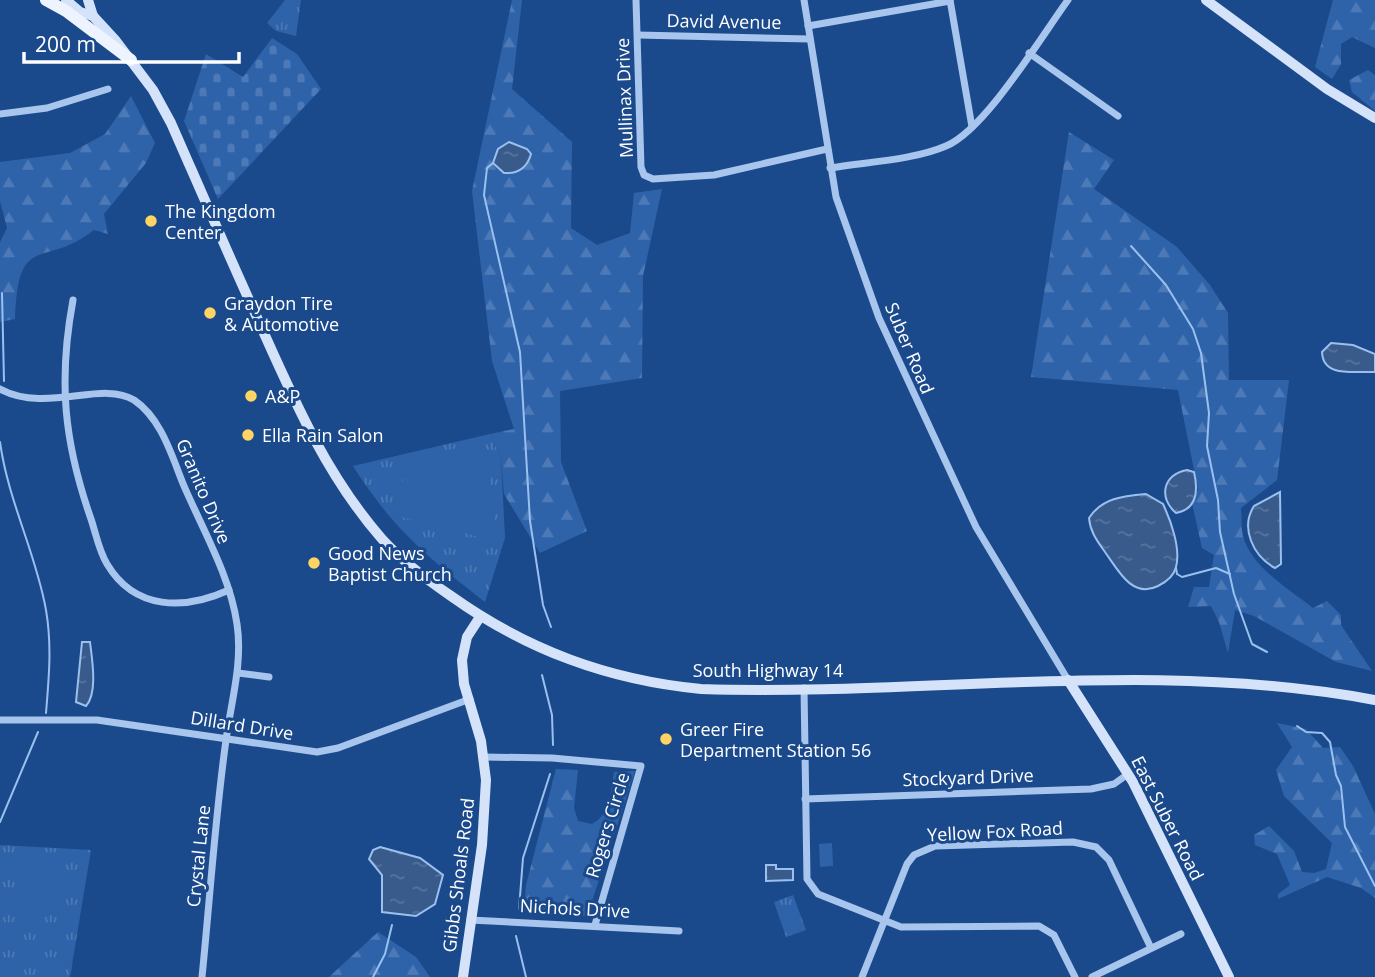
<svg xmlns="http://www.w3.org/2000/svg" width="1375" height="977" font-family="'Open Sans',sans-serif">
  <defs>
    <pattern id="forest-firs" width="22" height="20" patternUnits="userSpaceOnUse" patternTransform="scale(1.75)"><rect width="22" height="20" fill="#2e63aa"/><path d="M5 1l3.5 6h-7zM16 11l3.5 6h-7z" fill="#4d7ab7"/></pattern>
    <pattern id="cemetery-stones" width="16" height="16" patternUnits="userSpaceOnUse" patternTransform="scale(1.75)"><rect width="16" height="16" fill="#2e63aa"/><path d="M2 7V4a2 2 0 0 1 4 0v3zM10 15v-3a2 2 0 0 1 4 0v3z" fill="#4d7ab7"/></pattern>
    <pattern id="park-tufts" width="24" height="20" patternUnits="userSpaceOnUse" patternTransform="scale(1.75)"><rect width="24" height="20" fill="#2e63aa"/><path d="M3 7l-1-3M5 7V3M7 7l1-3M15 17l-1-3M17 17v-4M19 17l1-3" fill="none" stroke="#4d7ab7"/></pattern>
    <pattern id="water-ripples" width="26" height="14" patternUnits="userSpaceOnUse" patternTransform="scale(1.75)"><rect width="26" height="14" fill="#395b8b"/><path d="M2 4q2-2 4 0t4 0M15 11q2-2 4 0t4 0" fill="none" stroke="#57749c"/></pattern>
  </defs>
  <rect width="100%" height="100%" fill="#1b4a8c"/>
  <g fill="url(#forest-firs)">
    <polygon points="512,0 522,0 512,89 572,142 571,228 597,245 630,233 634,193 662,189 643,276 642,378 560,391 561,462 587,531 540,553 504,494 501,458 490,434 514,429 492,361 472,191"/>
    <polygon points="1333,0 1375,0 1375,48 1352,37 1341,44 1341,64 1332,79 1315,67"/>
    <polygon points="1368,70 1375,75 1375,111 1352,92 1349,80"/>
    <path d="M131 96 155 143 146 163 104 214 108 234 94 230C43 270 18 230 15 319L0 322V242L7 228 0 201V162L70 153 105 134Z"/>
    <path d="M1069 132 1114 160 1094 189 1177 247 1210 285 1228 313 1229 380H1289L1277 480 1241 508C1242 517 1241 528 1243 536 1251 567 1289 589 1313 608L1327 601 1341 615V625L1372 671 1336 662 1254 616 1235 610 1228 653 1219 622 1211 606 1188 607 1194 587H1209L1214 555 1202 548 1192 503 1198 490 1178 390 1031 377Z"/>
    <polygon points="1277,723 1306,729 1323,748 1340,747 1353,766 1375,814 1375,898 1361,888 1327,877 1278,899 1278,894 1290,885 1277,854 1255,845 1254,835 1269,826 1294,851 1302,872 1314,873 1326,869 1332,843 1284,796 1276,770 1292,747"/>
    <path d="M556 769 578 770 574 808 578 821 592 824C612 813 610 793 614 772L635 771 587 916 524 912 526 885Z"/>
    <polygon points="378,932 416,957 430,977 329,977"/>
  </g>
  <polygon fill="url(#cemetery-stones)" points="272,38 297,54 321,89 218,199 184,121 206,54 243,77"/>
  <g fill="url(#park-tufts)">
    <polygon points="285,0 301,0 296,36 276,31 267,23"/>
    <path d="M490 434 501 458 505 538 485 602C427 557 393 529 353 466Z"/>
    <polygon points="0,845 91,850 70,977 0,977"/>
    <polygon points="793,895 806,930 786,937 774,902"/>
  </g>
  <g fill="#2e63aa">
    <path d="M456 448H485L497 536 492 540 390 514C401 471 414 461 456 448Z"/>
    <polygon points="832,843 833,866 820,867 819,844"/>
    <polygon points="24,853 61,861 52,911 48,915 14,909 11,905 20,856"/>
  </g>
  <g fill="url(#water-ripples)" stroke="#9ac0ef" stroke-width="2">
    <path d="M509 142 527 149 531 154C527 168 517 174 504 173L493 163 498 149Z"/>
    <path d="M1331 343 1353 345 1375 354V372C1354 371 1323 378 1322 352Z"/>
    <path d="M1187 470 1194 472C1198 489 1198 509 1176 513 1158 498 1163 474 1187 470Z"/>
    <path d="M1280 492 1281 564 1275 568C1253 556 1240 528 1254 506Z"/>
    <path d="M1146 494 1163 504C1171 521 1181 549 1176 567 1174 576 1166 582 1158 586 1132 599 1118 570 1105 552 1098 542 1090 532 1089 518 1102 498 1123 496 1146 494Z"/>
    <path d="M82 642H90C92 659 98 693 86 706L76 702Z"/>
    <polygon points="380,847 420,858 443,875 435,904 416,916 382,912 382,875 369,859 373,850"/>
    <polygon points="766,865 776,865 776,869 793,869 793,880 766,881"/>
  </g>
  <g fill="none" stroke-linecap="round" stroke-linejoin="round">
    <g stroke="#9ac0ef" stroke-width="2">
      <polyline points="493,163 487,168 484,195 520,352 530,521 543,605 551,627"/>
      <polyline points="1131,246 1166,285 1193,329 1201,353 1209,413 1207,446 1218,500 1220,532 1234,594 1252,644 1267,652"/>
      <polyline points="2,293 4,381"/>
      <path d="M0 442C8 501 36 553 46 610 52 645 49 677 46 713"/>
      <polyline points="1176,568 1177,574 1182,577 1216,568 1230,574"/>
      <polyline points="542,675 552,715 553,745"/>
      <polyline points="1297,726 1306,732 1322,733 1330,742 1336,775 1341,786 1345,827 1375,886"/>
      <polyline points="0,822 38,732"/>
      <polyline points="519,909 523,858 550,774"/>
      <polyline points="516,936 526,977"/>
      <polyline points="373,977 385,954 392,925"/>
    </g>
    <g stroke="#a7c5ed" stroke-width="7">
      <polyline points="636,0 641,167 644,175 653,179 714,175 827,149"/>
      <polyline points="804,0 836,197 879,318 976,527 1068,680"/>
      <polyline points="950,0 972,127"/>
      <polyline points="808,26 950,1"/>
      <polyline points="638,35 810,39"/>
      <polyline points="1029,53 1118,116"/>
      <polyline points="0,114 47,108 108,89"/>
      <path d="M830 168C865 162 914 160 946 146 985 130 1041 37 1068 0"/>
      <path d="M73 300C58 381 64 442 91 519 96 534 99 551 107 564 135 611 185 610 229 590"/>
      <path d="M0 389C47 414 101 380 134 400 162 419 172 457 184 486 203 530 230 576 237 624 243 663 231 702 226 740 215 818 210 898 202 977"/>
      <polyline points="238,673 269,677"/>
      <polyline points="804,688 807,879 818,894 901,927 1039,926 1054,935 1075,977"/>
      <polyline points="0,720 97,720 317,752 338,748 470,699"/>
      <polyline points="484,757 552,758 641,766 595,925"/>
      <polyline points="805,799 1091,789 1114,784 1128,774"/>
      <polyline points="470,920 679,931"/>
      <polyline points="862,977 907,864 914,855 935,846 1073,842 1096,847 1109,860 1151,948"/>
      <polyline points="1092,977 1181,934"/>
    </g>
    <g stroke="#d4e3f9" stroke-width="10">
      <path d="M66 0 80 12 93 16 116 41 153 90 171 123C200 189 229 256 259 322 293 398 326 475 382 539 402 561 426 579 451 596 527 650 608 680 701 689 927 696 1151 658 1375 700"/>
      <polyline points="88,0 93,16"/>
      <polyline points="1206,0 1327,89 1375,118"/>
      <polyline points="1068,680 1133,782 1229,977"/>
      <polyline points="463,977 482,845 486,780 481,741 464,684 462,660 467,637 480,617"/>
    </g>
    <polyline stroke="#edf4ff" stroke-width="12" points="46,0 66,11 131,60"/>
  </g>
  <g fill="#fed564" stroke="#1b4a8c" stroke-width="2.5">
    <circle cx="151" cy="221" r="7"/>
    <circle cx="210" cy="313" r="7"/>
    <circle cx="251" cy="396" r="7"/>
    <circle cx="248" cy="435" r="7"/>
    <circle cx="314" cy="563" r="7"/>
    <circle cx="666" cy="739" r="7"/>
  </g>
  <g text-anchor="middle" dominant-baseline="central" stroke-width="6" stroke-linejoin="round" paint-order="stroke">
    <g font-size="18" fill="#fff" stroke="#1b4a8c">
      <text transform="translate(724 21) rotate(1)">David Avenue</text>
      <text transform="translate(624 98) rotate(-92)">Mullinax Drive</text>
      <text transform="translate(910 348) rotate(67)">Suber Road</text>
      <text transform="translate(204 491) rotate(67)">Granito Drive</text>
      <text x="768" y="670">South Highway 14</text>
      <text transform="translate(242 725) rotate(9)">Dillard Drive</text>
      <text transform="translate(968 777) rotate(-2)">Stockyard Drive</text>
      <text transform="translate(1168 818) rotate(63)">East Suber Road</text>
      <text transform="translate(607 825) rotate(-73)">Rogers Circle</text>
      <text transform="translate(995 831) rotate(-3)">Yellow Fox Road</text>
      <text transform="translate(198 856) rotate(-84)">Crystal Lane</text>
      <text transform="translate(458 875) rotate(-83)">Gibbs Shoals Road</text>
      <text transform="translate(575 908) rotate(3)">Nichols Drive</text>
    </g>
    <g font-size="18" fill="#fff" stroke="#1b4a8c" text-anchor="start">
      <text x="165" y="211">The Kingdom<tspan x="165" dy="21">Center</tspan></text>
      <text x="224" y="303">Graydon Tire<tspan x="224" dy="21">&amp; Automotive</tspan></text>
      <text x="265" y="396">A&amp;P</text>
      <text x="262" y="435">Ella Rain Salon</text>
      <text x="328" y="553">Good News<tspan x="328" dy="21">Baptist Church</tspan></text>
      <text x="680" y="729">Greer Fire<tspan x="680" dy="21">Department Station 56</tspan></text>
    </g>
  </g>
  <path d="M24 52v10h215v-10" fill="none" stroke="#ffffff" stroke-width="3.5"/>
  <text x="35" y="52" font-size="21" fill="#ffffff" stroke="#1b4a8c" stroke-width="5" paint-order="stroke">200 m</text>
</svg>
